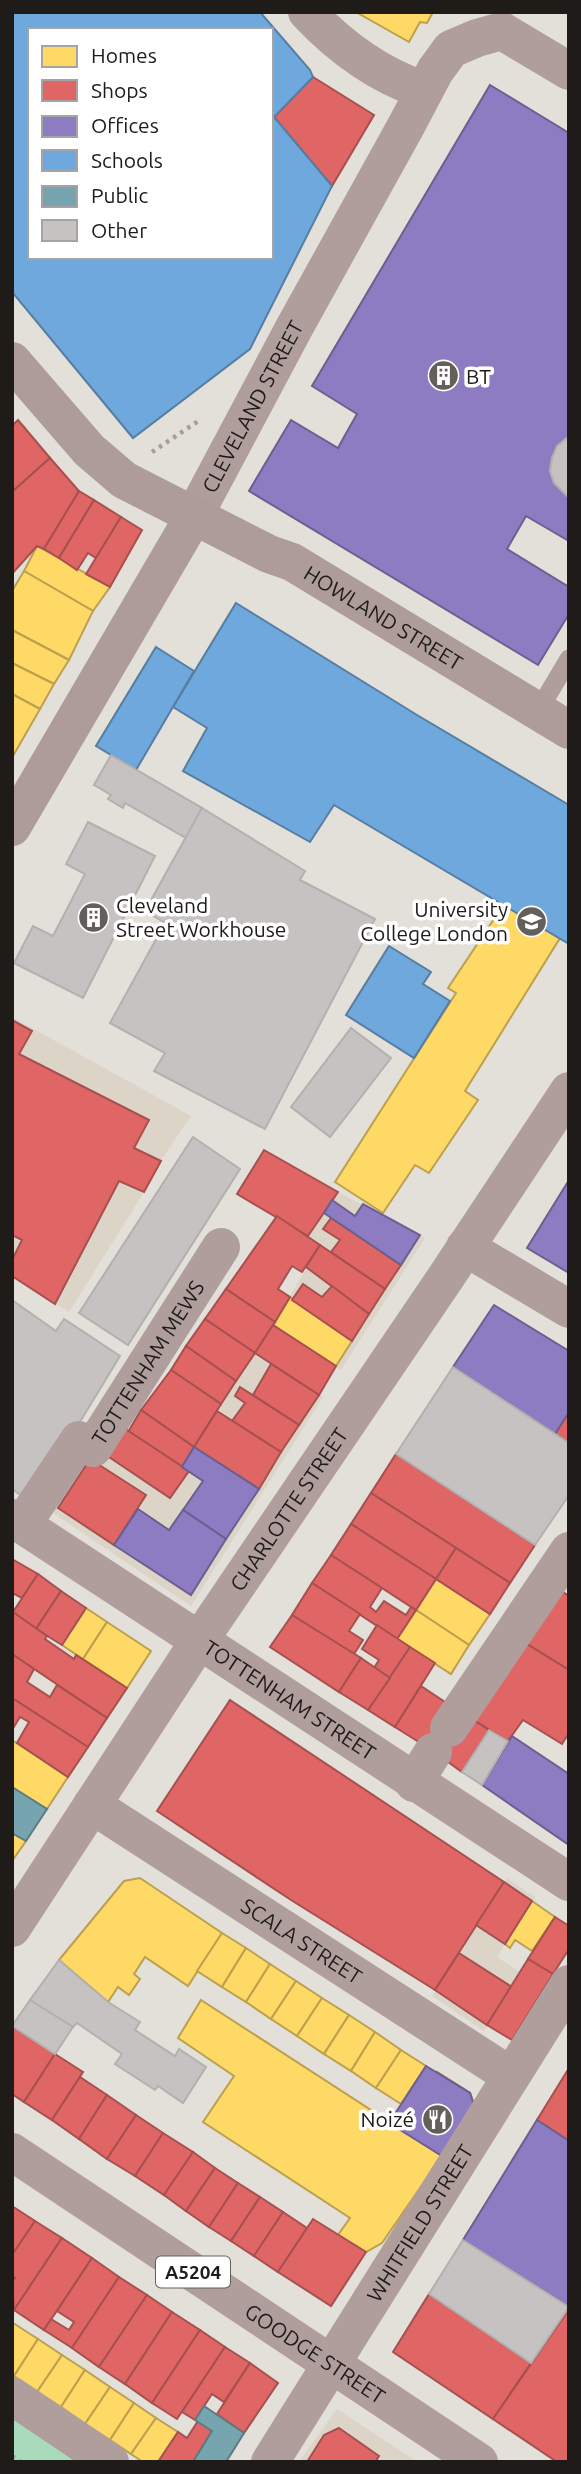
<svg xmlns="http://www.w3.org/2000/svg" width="581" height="2474" font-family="Ubuntu,sans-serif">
  <rect width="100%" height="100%" fill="#e3dfd9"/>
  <g fill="#ddd4c8">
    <polygon points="12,1017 191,1116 161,1160 144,1192 69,1312 12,1276"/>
    <polygon points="338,1192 425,1238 341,1370 273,1325 320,1245 308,1236"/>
    <polygon points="255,1353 323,1397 191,1606 53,1513 90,1459 128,1431 141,1410 194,1447"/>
    <polygon points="507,1878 535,1897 497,1957 520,1972 484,2031 432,1996"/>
    <polygon points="337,2409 417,2462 299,2462"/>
  </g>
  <polygon fill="#a8dabc" points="12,2411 87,2462 12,2462"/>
  <g fill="#ffd966" stroke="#bca04f" stroke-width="2">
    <polygon points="356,12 433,12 427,23 420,22 409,42"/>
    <polygon points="37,546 110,587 93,611 24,571"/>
    <polygon points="24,571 93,611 69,660 12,630 12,591"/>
    <polygon points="12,630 69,660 54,684 12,663"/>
    <polygon points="12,663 54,684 40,709 12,694"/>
    <polygon points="12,694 40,709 13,756 12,756"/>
    <polygon points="504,904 560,938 465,1091 478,1100 429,1173 415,1165 383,1213 335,1182 456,993 448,988"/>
    <polygon points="290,1297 352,1341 336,1366 273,1325"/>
    <polygon points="436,1579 490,1614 469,1645 416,1610"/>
    <polygon points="86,1608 107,1622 83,1659 62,1645"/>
    <polygon points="416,1610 469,1645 451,1674 397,1639"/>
    <polygon points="107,1622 151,1651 127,1688 83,1659"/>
    <polygon points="12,1740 68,1777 47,1809 12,1787"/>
    <polygon points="12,1833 26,1841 12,1861"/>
    <polygon points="140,1878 222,1933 188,1986 145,1957 134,1974 140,1979 129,1995 118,1987 108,2002 59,1960 124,1881"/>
    <polygon points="532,1901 555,1917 532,1951 515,1940 510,1948 505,1944"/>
    <polygon points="222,1933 246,1948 222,1987 197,1971"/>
    <polygon points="246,1948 270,1964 246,2002 222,1987"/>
    <polygon points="270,1964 296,1981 271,2019 246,2002"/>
    <polygon points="296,1981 322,1998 297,2036 271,2019"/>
    <polygon points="322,1998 349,2015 324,2054 297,2036"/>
    <polygon points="201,2000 442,2156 382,2243 366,2252 338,2235 350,2218 203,2122 234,2076 178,2038"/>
    <polygon points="349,2015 375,2032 351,2071 324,2054"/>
    <polygon points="375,2032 401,2050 376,2088 351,2071"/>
    <polygon points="401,2050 426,2066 401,2104 376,2088"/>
    <polygon points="13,2323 38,2339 14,2376 12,2375"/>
    <polygon points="38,2339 62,2355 37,2392 14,2376"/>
    <polygon points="62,2355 85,2370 61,2407 37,2392"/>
    <polygon points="85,2370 110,2387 85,2424 61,2407"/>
    <polygon points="110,2387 134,2403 110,2440 85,2424"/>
    <polygon points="134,2403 156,2418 131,2454 110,2440"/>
    <polygon points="156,2418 178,2432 158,2462 143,2462 131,2454"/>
  </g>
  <g fill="#e06666" stroke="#a6504f" stroke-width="2">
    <polygon points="313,77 374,115 332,186 274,117"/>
    <polygon points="18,420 50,458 12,492 12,426"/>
    <polygon points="50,458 79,491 44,549 37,546 12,574 12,492"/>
    <polygon points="79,491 94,500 59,558 44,549"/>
    <polygon points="94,500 121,517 96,558 88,553 77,570 59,558"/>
    <polygon points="121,517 142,530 110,587 86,574"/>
    <polygon points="12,1020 32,1031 19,1054 149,1120 134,1148 161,1161 144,1192 119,1181 55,1304 12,1276 12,1260 22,1240 12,1235"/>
    <polygon points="264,1150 338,1192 308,1236 237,1194"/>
    <polygon points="277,1216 320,1245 302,1272 292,1266 278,1289 290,1297 275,1322 226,1289"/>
    <polygon points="331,1218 401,1265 385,1289 331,1252 340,1240 323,1229"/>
    <polygon points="320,1245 385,1289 369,1314 306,1267"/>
    <polygon points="303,1284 322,1297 332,1286 369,1314 352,1341 292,1300"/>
    <polygon points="226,1289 275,1322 255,1353 205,1319"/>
    <polygon points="205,1319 255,1353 236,1381 186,1346"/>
    <polygon points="273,1325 336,1366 319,1395 255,1353"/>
    <polygon points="186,1346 236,1381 221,1404 171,1370"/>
    <polygon points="271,1364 319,1395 299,1425 253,1395"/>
    <polygon points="171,1370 221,1404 194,1447 141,1410"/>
    <polygon points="240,1387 299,1425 281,1452 232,1421 245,1403 235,1396"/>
    <polygon points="141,1410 194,1447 182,1467 128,1432"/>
    <polygon points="217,1411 281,1452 259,1489 194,1447"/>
    <polygon points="569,1412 569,1443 555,1434"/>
    <polygon points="124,1428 189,1471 170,1498 106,1455"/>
    <polygon points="396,1454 535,1545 510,1583 371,1493"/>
    <polygon points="90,1459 146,1495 114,1545 58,1508"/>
    <polygon points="371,1493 456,1548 436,1579 351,1524"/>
    <polygon points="351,1524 436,1579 416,1610 331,1555"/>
    <polygon points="456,1548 510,1583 490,1614 436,1579"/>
    <polygon points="331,1555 382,1588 370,1607 376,1612 384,1601 406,1615 411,1607 416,1610 397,1639 312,1583"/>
    <polygon points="12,1559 38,1574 22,1598 12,1593"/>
    <polygon points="38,1574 61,1591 36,1629 13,1612"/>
    <polygon points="312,1583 360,1614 349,1631 363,1640 354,1654 292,1615"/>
    <polygon points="557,1588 569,1596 569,1670 522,1641"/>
    <polygon points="61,1591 86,1608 62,1645 36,1629"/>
    <polygon points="13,1612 47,1636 45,1639 74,1659 76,1655 127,1688 107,1718 12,1654"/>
    <polygon points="292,1615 361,1658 339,1692 270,1647"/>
    <polygon points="377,1625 410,1647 390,1678 374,1668 379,1660 362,1649"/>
    <polygon points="522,1641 569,1670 569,1733 562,1744 523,1720 508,1741 472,1719"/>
    <polygon points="410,1647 435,1663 395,1727 368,1710"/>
    <polygon points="12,1654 34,1669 27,1682 50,1697 57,1685 107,1718 88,1747 12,1698"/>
    <polygon points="361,1658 390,1678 368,1710 339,1692"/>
    <polygon points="421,1686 451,1706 425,1746 395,1727"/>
    <polygon points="12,1698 88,1747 68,1777 17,1743 29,1722 20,1717 12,1730"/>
    <polygon points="230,1700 504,1882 435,1990 291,1900 157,1811"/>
    <polygon points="472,1719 489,1730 462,1772 448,1762 449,1728"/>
    <polygon points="504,1882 532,1901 505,1944 476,1925"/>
    <polygon points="555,1917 569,1926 569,1949 553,1974 528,1959"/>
    <polygon points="459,1953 512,1987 487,2025 435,1990"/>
    <polygon points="528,1959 553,1974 512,2040 487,2025"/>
    <polygon points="12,2026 55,2054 24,2102 12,2094"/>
    <polygon points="55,2054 83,2072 52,2120 24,2102"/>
    <polygon points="569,2068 569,2141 537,2120"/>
    <polygon points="437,2072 470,2093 475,2108 442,2156 400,2129"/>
    <polygon points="80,2077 107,2095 79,2139 52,2120"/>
    <polygon points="107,2095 136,2115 107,2159 79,2139"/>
    <polygon points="136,2115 163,2133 135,2176 107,2159"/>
    <polygon points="163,2133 193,2152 164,2195 135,2176"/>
    <polygon points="193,2152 215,2168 186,2211 164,2195"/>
    <polygon points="215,2168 238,2183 209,2227 186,2211"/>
    <polygon points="238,2183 260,2197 231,2241 209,2227"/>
    <polygon points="260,2197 283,2212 254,2256 231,2241"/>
    <polygon points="12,2206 35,2221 12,2255"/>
    <polygon points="283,2212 307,2228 278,2272 254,2256"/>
    <polygon points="313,2219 366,2252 331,2306 278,2272"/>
    <polygon points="35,2221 62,2238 14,2310 12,2282 15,2278 12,2275 12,2255"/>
    <polygon points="62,2238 92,2258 44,2330 14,2310"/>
    <polygon points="92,2258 119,2277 72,2348 44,2330 51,2319 69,2330 74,2322 57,2311"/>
    <polygon points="119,2277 147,2295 99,2367 72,2348"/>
    <polygon points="429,2294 531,2363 493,2419 393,2352"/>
    <polygon points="147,2295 172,2312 125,2384 99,2367"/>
    <polygon points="569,2309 569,2462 557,2462 493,2419"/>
    <polygon points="172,2312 200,2330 152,2403 125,2384"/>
    <polygon points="200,2330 225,2347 177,2419 152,2403"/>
    <polygon points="225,2347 250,2363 224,2402 212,2394 195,2420 182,2412"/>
    <polygon points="250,2363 278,2383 244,2433 217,2414"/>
    <polygon points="198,2421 212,2431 193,2462 158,2462 178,2432 187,2438"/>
    <polygon points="339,2428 379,2456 375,2462 307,2462 324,2435"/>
  </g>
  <g fill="#8e7cc3" stroke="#6c5f90" stroke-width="2">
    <polygon points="490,85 569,133 569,541 526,516 507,549 569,587 569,614 538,665 249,491 291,420 338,448 344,437 357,414 312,386"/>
    <polygon points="569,1180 569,1273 527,1248"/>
    <polygon points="332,1200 355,1216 363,1204 420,1235 401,1265 324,1213"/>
    <polygon points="494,1305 569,1351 569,1412 555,1434 453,1367"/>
    <polygon points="194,1447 259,1489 226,1539 183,1510 203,1481 182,1467"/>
    <polygon points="138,1509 169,1530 183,1510 226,1539 191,1595 114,1545"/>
    <polygon points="512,1736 569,1774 569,1845 482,1785"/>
    <polygon points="426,2066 470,2093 475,2108 442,2156 389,2123"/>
    <polygon points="537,2120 569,2141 569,2307 463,2240"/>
  </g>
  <g fill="#6fa8dc" stroke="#577ea1" stroke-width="2" fill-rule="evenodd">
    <path d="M12 12H260L310 70 313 77 274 117 332 186 250 349 133 438 12 292ZM30 30H271V257H30Z"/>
    <polygon points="236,603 417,715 569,805 569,944 334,805 310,842 183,771 207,728 173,707"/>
    <polygon points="156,647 194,671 136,770 96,746"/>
    <polygon points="389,946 431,972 423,984 450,1001 414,1058 346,1015"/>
  </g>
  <g fill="#76a5af" stroke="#5c7c82" stroke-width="2">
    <polygon points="12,1787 47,1809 26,1841 12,1833"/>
    <polygon points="204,2406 244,2433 226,2462 193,2462 212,2431 195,2420"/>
  </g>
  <g fill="#c5c2c1" stroke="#b3b0b0" stroke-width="2">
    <polygon points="569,436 569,498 554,483 550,471 552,458 557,446"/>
    <polygon points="111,755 202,808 186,838 125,803 123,808 108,799 111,795 94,785"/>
    <polygon points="202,808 305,871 300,880 375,919 265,1129 154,1071 165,1053 110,1023 165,923 145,911"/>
    <polygon points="88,822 155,856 83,998 14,963 33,926 53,936 85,874 66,864"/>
    <polygon points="351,1028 391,1058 330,1137 291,1107"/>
    <polygon points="193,1137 240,1169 128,1345 79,1313"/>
    <polygon points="12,1300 56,1331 64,1319 120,1356 75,1430 28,1500 12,1489"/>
    <polygon points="453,1367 569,1443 569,1495 535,1545 396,1454"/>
    <polygon points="489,1730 508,1741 482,1785 462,1772"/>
    <polygon points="59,1960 108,2002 140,2022 135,2030 175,2056 179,2049 206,2067 183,2103 158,2086 155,2090 115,2064 122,2054 77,2023 73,2027 30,2000"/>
    <polygon points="30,2000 73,2027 55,2054 12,2026"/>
    <polygon points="463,2240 569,2307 531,2363 429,2294"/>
  </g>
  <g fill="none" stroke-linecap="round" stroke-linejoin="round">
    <g stroke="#a89d98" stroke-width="4.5" stroke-dasharray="3.5 5" stroke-linecap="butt">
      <polyline points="152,452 200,420"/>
      <polyline points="12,2456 21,2462"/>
    </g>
    <polyline stroke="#af9e9b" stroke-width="19" points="538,711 569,659"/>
    <g stroke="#af9e9b" stroke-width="38">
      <path d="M307 12C339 46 378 75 423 90"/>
      <polyline points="502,31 569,71"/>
      <path id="s1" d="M194 516 294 328 406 126 435 71 451 49 477 38 502 31"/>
      <polyline points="465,1247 569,1309"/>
      <path id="s2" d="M12 1518 569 1882"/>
      <path id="s3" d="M22 1525 79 1440 93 1448 221 1247"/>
      <polyline points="449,1728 569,1551"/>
      <polyline points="414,1783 433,1752"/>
      <path id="s4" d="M92 1805 511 2076"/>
      <path id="s5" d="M12 1928 199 1641 446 1277 569 1091"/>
      <polyline points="12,2396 110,2462"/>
      <path id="s6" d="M270 2462 569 1984"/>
    </g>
    <g stroke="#ad9c98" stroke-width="38">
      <path id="s7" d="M12 361 89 450 124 480 269 554 292 562 569 730"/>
      <polyline points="12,827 194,516"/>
    </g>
    <path stroke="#af9e9c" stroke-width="38" id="s8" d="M12 2152 479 2462"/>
  </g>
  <defs>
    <symbol id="building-disc" viewBox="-11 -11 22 22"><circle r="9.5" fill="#63605c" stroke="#fff"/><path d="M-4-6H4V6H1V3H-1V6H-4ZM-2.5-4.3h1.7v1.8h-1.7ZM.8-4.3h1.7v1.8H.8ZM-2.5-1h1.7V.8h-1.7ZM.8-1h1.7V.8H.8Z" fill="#fff"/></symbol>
    <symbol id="university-disc" viewBox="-11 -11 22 22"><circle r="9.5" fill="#63605c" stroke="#fff"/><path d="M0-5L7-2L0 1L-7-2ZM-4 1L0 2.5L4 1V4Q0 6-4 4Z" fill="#fff"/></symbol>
    <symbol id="restaurant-disc" viewBox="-11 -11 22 22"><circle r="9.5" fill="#63605c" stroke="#fff"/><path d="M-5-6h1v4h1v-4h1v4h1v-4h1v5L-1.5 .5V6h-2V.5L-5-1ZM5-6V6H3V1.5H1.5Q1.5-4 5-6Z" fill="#fff"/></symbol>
  </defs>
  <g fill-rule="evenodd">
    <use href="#building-disc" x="426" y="358" width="35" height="35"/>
    <use href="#building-disc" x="76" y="900" width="35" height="35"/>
    <use href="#university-disc" x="514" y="904" width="35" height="35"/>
    <use href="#restaurant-disc" x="420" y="2102" width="35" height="35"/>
  </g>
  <g text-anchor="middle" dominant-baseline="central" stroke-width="7" stroke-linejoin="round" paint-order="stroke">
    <rect fill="#fff" stroke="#625f5d" stroke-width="2" x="156" y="2256.5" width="74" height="31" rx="5"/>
    <g font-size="19" font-weight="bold" fill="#1e1b18">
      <text x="193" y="2272">A5204</text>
    </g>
    <g font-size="21" fill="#1e1b18" stroke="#fff" text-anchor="start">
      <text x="466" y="376">BT</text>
      <text x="116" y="905">Cleveland<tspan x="116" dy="24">Street Workhouse</tspan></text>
      <text x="508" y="909" text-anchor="end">University<tspan x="508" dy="24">College London</tspan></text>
      <text x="414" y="2119" text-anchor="end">Noizé</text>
    </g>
    <g font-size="21" fill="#1e1b18" stroke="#fff">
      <text stroke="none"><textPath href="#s1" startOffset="124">CLEVELAND STREET</textPath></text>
      <text stroke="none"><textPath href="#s7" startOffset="458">HOWLAND STREET</textPath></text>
      <text stroke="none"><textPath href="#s3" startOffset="220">TOTTENHAM MEWS</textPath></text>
      <text stroke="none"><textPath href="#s5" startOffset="502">CHARLOTTE STREET</textPath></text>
      <text stroke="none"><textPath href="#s2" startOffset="332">TOTTENHAM STREET</textPath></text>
      <text stroke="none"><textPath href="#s4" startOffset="250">SCALA STREET</textPath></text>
      <text stroke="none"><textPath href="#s6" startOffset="282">WHITFIELD STREET</textPath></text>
      <text stroke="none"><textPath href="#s8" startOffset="364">GOODGE STREET</textPath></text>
    </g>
  </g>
  <rect width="581" height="2474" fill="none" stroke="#1e1b18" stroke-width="28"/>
  <rect x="28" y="28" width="245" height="231" fill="#ffffff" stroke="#a5a4a3" stroke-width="2"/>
  <rect x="42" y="46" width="35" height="21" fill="#ffd966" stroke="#a5a4a3" stroke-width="2"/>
  <text x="91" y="63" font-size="21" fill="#1e1b18">Homes</text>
  <rect x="42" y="80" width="35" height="21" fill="#e06666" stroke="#a5a4a3" stroke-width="2"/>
  <text x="91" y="98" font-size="21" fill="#1e1b18">Shops</text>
  <rect x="42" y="116" width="35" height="21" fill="#8e7cc3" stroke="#a5a4a3" stroke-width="2"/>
  <text x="91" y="133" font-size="21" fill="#1e1b18">Offices</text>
  <rect x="42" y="150" width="35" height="21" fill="#6fa8dc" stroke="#a5a4a3" stroke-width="2"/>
  <text x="91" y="168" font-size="21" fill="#1e1b18">Schools</text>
  <rect x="42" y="186" width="35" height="21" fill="#76a5af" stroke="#a5a4a3" stroke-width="2"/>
  <text x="91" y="203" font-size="21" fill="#1e1b18">Public</text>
  <rect x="42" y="220" width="35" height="21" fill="#c5c2c1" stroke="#a5a4a3" stroke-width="2"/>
  <text x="91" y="238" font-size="21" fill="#1e1b18">Other</text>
</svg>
